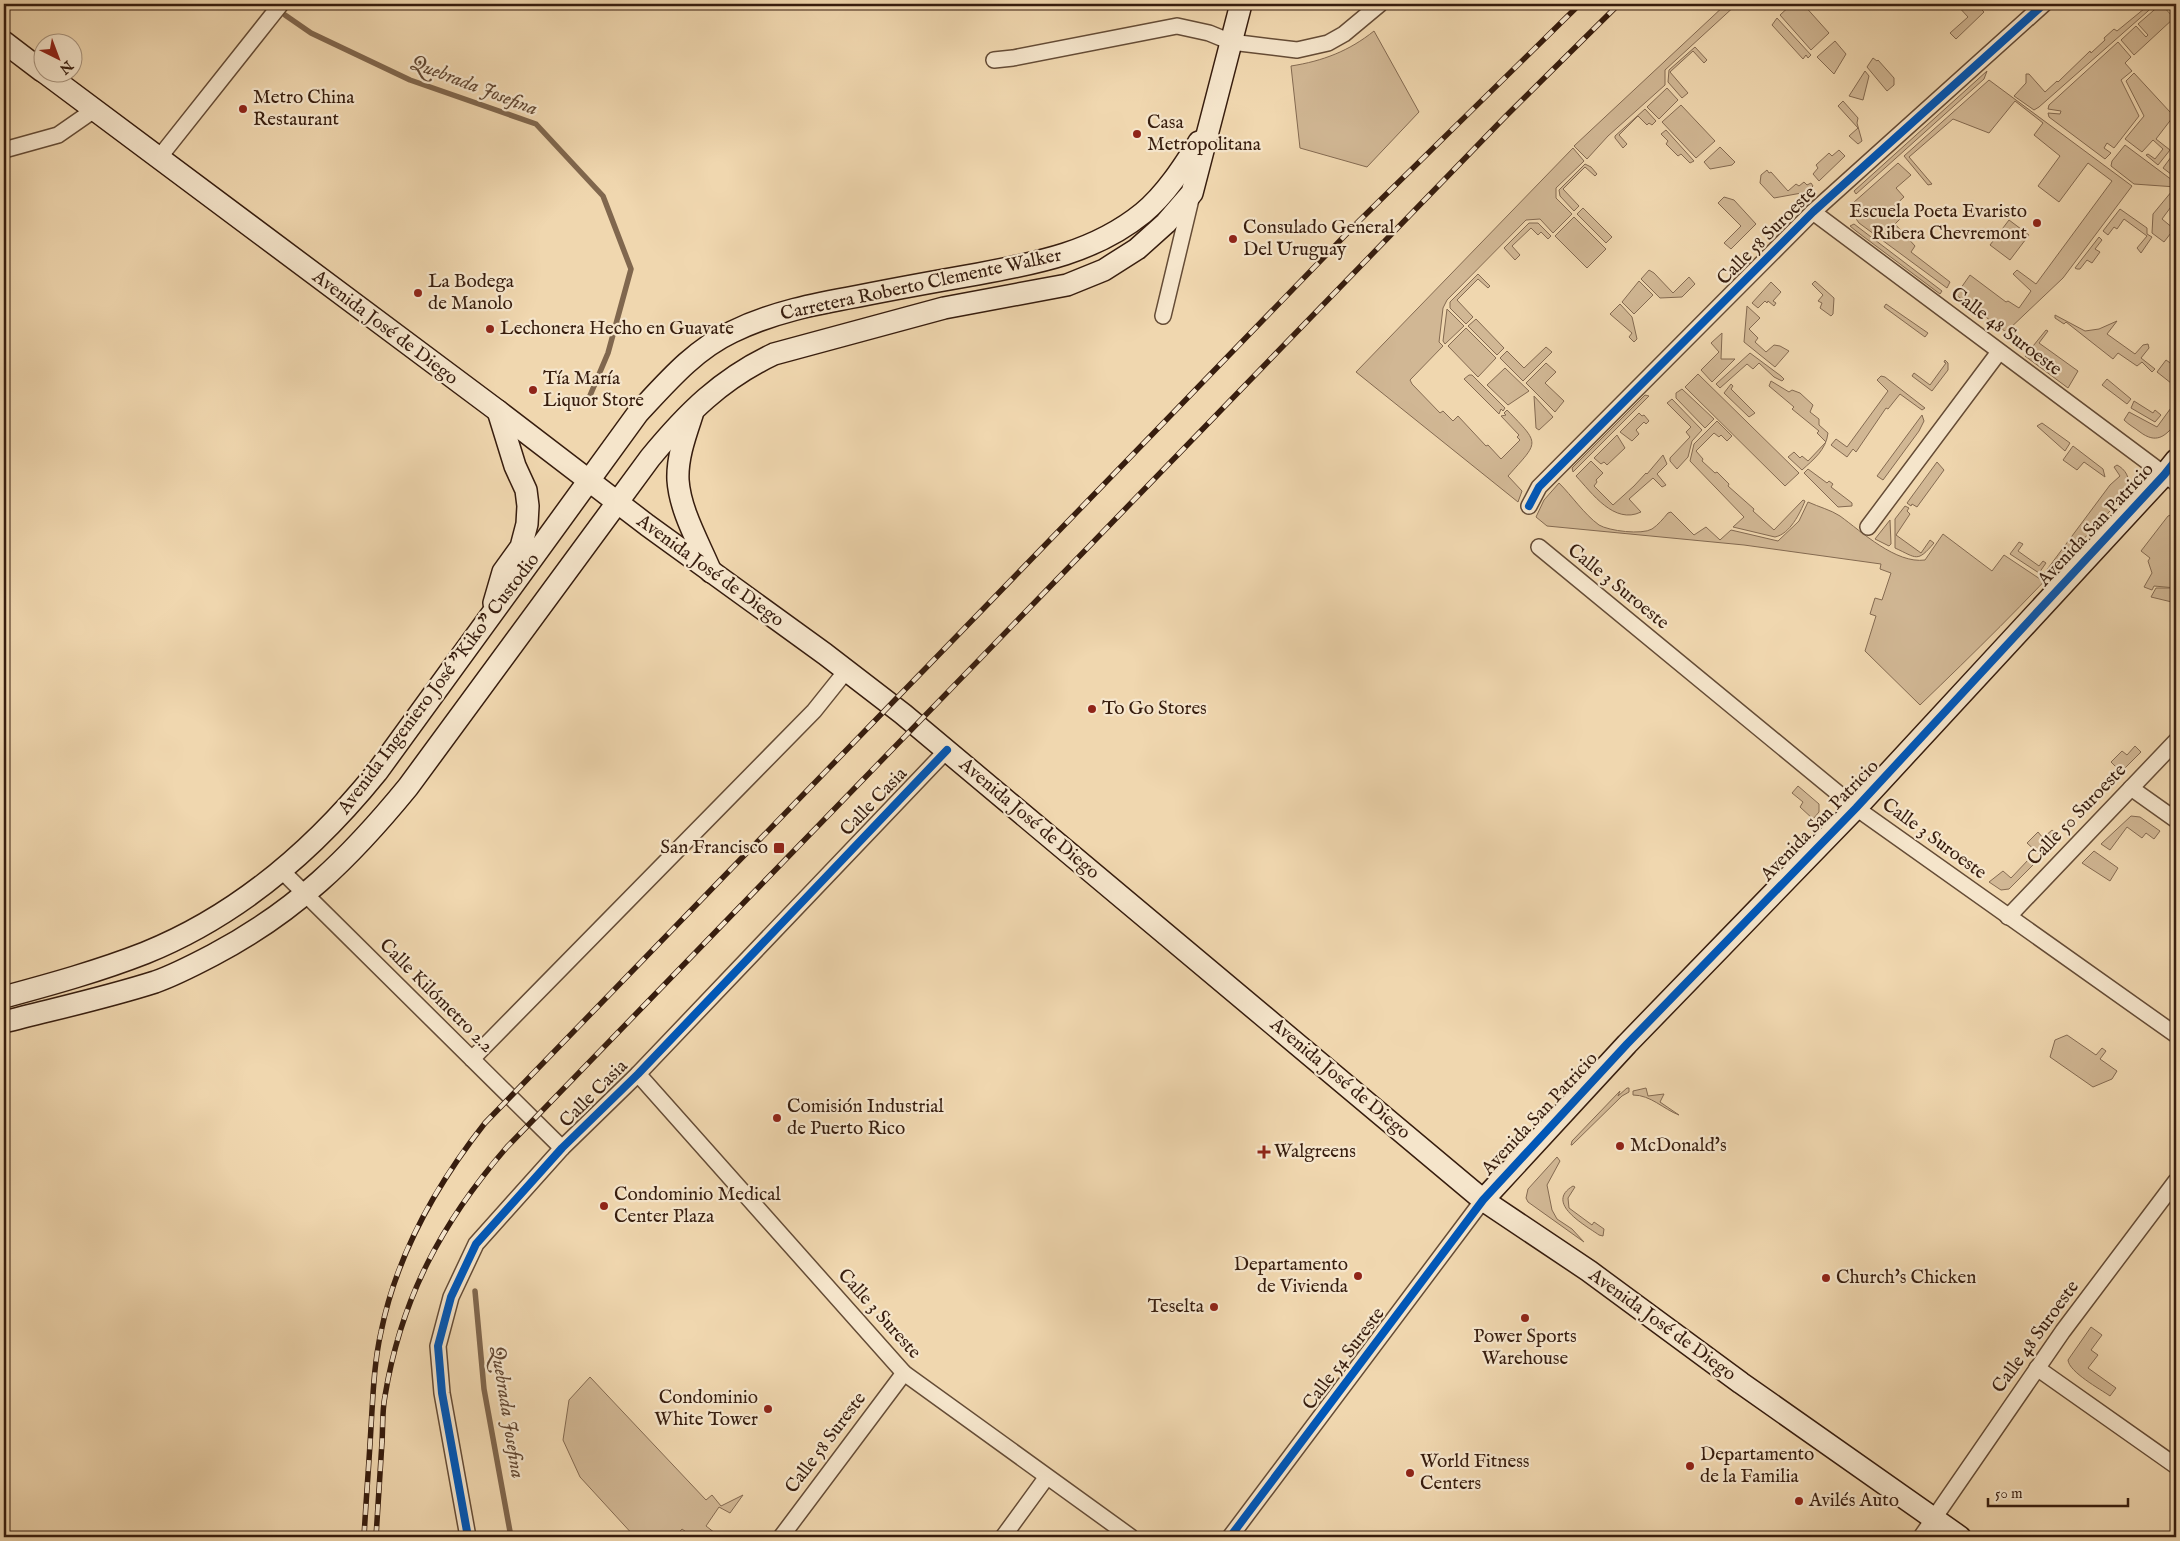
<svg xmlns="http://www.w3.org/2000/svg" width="2180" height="1541" font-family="'IM FELL English',serif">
  <rect width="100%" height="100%" fill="#f0d7af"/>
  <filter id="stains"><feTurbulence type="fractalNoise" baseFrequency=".004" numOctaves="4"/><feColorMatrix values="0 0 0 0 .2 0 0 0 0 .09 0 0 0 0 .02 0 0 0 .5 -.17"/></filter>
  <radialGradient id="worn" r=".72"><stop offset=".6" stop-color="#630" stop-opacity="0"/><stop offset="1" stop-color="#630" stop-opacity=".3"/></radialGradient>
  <g fill="#d1b794" stroke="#846a51">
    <polygon points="1726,4 1737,4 1665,70 1665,85 1608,136 1587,159 1574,146"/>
    <polygon points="1792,4 1803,4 1829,33 1811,50 1780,15"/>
    <polygon points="1956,4 1976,4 1984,12 1956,39 1950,33 1968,17"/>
    <polygon points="2150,4 2156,4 2039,107 2034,110 2014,96 2026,83 2026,74 2029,74 2045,92 2057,81 2058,82 2090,51 2091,53 2105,40 2104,38 2114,29 2117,31"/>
    <polygon points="2161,4 2174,18 2134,55 2121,40 2136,26 2146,37 2148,35 2138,24"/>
    <polygon points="1777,18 1811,55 1808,58 1806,55 1803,59 1772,25"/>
    <path d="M1374 31 1419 112 1367 167 1300 148 1291 66C1323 61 1349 51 1374 31Z"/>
    <polygon points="1835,41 1846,54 1834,74 1817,57"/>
    <polygon points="2118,42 2131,57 2125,63 2132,71 2121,80 2139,116 2114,148 2107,143 2104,148 2111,153 2105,159 2049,117 2048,113 2060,114 2061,111 2048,109 2049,105"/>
    <polygon points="1695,47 1707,60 1704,63 1693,51 1670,72 1688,93 1682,98 1668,82 1669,70"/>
    <polygon points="1873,58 1877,61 1878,60 1894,78 1894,85 1887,91 1867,67"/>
    <polygon points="1865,71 1869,76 1863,100 1849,96"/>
    <polygon points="1987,71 1984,79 1856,194 1854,191"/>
    <polygon points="2134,73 2170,112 2176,107 2176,113 2156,139 2170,150 2158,165 2146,155 2148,154 2155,159 2163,149 2153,140 2142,152 2125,139 2144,116 2126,81"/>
    <polygon points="1989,80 2132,186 2063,278 2006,332 1956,295 1970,275 2006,302 2008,301 2019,308 2031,291 2013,274 2017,270 2036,284 2112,181 2088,163 2059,202 2038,186 2060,156 2034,135 2043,123 2015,101 1989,133 1953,119 1909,157 1932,184 1928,185 1904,156"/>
    <polygon points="1667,88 1678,100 1659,119 1647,107"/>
    <polygon points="1843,101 1858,118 1857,123 1862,141 1858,144 1849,136 1858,128 1838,106"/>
    <polygon points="1681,105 1715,141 1696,158 1662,122"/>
    <polygon points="1645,109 1656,121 1652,125 1649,123 1647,125 1638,116 1619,135 1627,144 1623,148 1615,138 1615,136"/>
    <polygon points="1666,130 1694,161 1690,163 1681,154 1678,156 1666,144 1668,141 1661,134"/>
    <polygon points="2125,145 2176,183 2176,187 2134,184 2111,166 2112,161"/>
    <polygon points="1720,147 1735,162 1732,165 1710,169 1704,162"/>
    <path d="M1573 148 1584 161 1556 188V198L1572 214 1553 233 1540 219 1526 220 1447 300 1443 308 1439 342 1443 346 1410 380 1412 384 1440 413 1443 411 1453 421 1458 416 1486 446 1488 445 1501 459 1520 440 1517 437 1519 435 1501 416 1506 415 1504 413 1507 410C1541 445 1539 441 1508 476L1522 491 1518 502 1356 372Z"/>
    <polygon points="1839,150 1845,156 1819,181 1813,174 1818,168 1816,165 1829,153 1832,156"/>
    <polygon points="2174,153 2176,155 2176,178 2163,168"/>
    <polygon points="1898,163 1911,175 1896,188 1904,197 1891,209 1900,219 1895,224 1915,246 1911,252 1950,282 1947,288 1859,223 1852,213 1853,203"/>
    <polygon points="1585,164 1591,167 1597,174 1595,176 1585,167 1563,189 1579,206 1574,211 1560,196 1559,190"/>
    <polygon points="1767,170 1769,173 1771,172 1788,191 1796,184 1799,186 1804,182 1807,185 1811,183 1813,186 1807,192 1774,198 1760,183 1761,175"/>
    <polygon points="2172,191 2176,191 2176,200 2162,219 2174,229 2164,242 2152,233 2153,214"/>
    <polygon points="1724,197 1734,200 1756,224 1731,249 1724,243 1741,226 1718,203"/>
    <polygon points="1583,208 1612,237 1606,243 1577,214"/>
    <polygon points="2120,209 2147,228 2147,234 2152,237 2141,253 2137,248 2147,236 2124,219 2117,229 2114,227 2108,235 2103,231"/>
    <polygon points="1574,217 1606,249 1587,268 1555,236"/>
    <polygon points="2009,220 2029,235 2010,260 1990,245"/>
    <polygon points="1529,223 1538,223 1551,236 1548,239 1541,232 1538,235 1531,228 1512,246 1520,255 1515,260 1504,248"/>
    <polygon points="1854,224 1942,291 1940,294 1856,231 1850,226"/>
    <polygon points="2099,237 2102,240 2095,249 2100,252 2092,263 2087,260 2080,269 2077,269 2075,268"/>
    <polygon points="1649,270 1654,273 1673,293 1689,277 1695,284 1682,297 1660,298 1641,279"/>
    <polygon points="1478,274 1490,286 1488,288 1478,279 1457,300 1473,317 1466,324 1450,308 1450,302"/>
    <polygon points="1639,281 1653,295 1634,314 1622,302"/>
    <polygon points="1815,281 1834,298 1833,314 1831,316 1820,308 1822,303 1818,301 1823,295 1812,284"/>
    <polygon points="1771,282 1781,292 1773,301 1776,303 1774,306 1768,301 1767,303 1765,301 1758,308 1752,303"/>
    <polygon points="1620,304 1632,317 1637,339 1634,342 1629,337 1632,333 1610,314"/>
    <polygon points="1886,304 1928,333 1925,337 1884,307"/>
    <polygon points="1747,306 1760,318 1749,329 1758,338 1755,342 1766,352 1774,345 1780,346 1789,351 1775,367 1744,342"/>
    <polygon points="1447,309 1464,326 1445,344 1443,341"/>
    <polygon points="2055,315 2085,331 2099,329 2117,321 2107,334 2135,354 2143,345 2148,344 2149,348 2141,358 2155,369 2152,372 2142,362 2137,366 2118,353 2113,359 2066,322 2064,324 2055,318"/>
    <polygon points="1476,319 1504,348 1497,355 1468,326"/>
    <polygon points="1466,328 1496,358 1478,377 1448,346"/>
    <polygon points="2046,330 2048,331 2039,343 2078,371 2068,388 2025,356"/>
    <polygon points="1722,333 1721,359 1735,359 1712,382 1701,370 1719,352 1711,343"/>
    <polygon points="1546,347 1552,352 1523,381 1500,358 1507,351 1524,368"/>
    <polygon points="1750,353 1781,376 1784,379 1782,381 1774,377 1759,363 1753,369 1747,364 1720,388 1716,384"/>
    <polygon points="1945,360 1948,363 1948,370 1932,391 1912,376 1914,373 1930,385 1946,363 1944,362"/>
    <polygon points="2166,360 2176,367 2176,387 2157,372"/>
    <polygon points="1546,363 1556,372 1545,383 1564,401 1555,412 1526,383"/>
    <polygon points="1505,368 1529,391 1508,405 1487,385"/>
    <polygon points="1698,374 1799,473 1785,486 1685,387"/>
    <polygon points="1469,375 1472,375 1505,408 1503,411 1501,409 1499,414 1464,379"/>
    <polygon points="1881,376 1885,377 1925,408 1922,410 1900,394 1888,409 1886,408 1856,452 1853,449 1847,457 1831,445 1836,439 1847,447 1888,391 1877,380"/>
    <polygon points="2107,379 2131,399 2127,404 2102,385"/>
    <path d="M1771 381 1789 392 1792 390 1800 393 1813 405 1810 412 1819 419V425L1828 433C1826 450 1814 459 1802 470L1788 457 1794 452 1800 458 1802 456 1808 461 1826 442 1817 433 1819 431 1792 409 1794 407 1769 386Z"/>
    <polygon points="1731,384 1733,386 1731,389 1755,413 1749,417 1724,393"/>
    <polygon points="1682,389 1714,419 1705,428 1676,398 1676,393"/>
    <polygon points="1645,395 1649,396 1573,472 1572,468"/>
    <polygon points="1534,396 1553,417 1539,430 1536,428"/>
    <polygon points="1672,399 1702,430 1692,441 1688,457 1677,469 1670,461 1670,458 1690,437 1686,432 1691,427 1667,403"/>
    <polygon points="2134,401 2153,413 2155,410 2161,415 2155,422 2131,408"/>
    <path d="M2176 401V423C2165 437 2156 444 2140 432 2135 428 2129 425 2124 420L2129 412 2157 427Z"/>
    <polygon points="1639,413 1642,416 1644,415 1649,421 1646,424 1644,422 1636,430 1639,434 1632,441 1620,432"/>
    <polygon points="1922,415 1924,421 1919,431 1883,480 1877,476"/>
    <path d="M1717 421 1732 436 1727 441 1721 435 1719 437 1714 433 1696 451 1703 459 1702 461 1715 473 1717 472 1729 484 1728 486 1754 509 1753 511 1774 530 1803 500 1805 501C1800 513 1790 534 1775 537L1733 527 1744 517 1690 461 1694 444Z"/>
    <polygon points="2042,423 2070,443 2065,451 2037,426"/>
    <polygon points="1617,435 1625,448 1607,465 1604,462 1601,464 1594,458"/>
    <polygon points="2073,446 2103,469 2105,477 2084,462 2077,470 2063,460"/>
    <path d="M1663 455 1667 464 1657 474 1666 485 1662 487 1653 478 1629 499 1641 512C1614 525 1592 493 1576 476L1591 461 1603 473 1596 480 1597 482 1594 486 1613 505 1634 486 1646 473 1647 474Z"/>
    <polygon points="1937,462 1944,470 1917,507 1912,504 1911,506 1907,503"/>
    <path d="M2117 465C2125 469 2131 478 2127 487 2119 505 2091 530 2078 545 2027 601 1974 653 1920 705L1865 651 1876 616 1870 614 1875 598 1882 600 1891 573 1880 569 1881 564 1744 545 1547 526 1536 517 1544 500 1559 483C1572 496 1584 514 1599 525 1609 531 1642 535 1652 529 1658 525 1663 519 1668 513L1671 512 1694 535 1706 527 1720 540 1731 530 1778 541 1799 521 1808 502C1819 507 1831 510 1840 516 1862 532 1896 564 1925 560L1943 534 1992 571 2004 555 2040 579 2110 485 2120 476 2114 467Z"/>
    <polygon points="1808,469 1827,483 1829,481 1833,484 1831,487 1852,503 1852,506 1838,507 1804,473"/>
    <path d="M1905 506 1909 508 1907 511 1910 514 1896 535 1921 553 1930 540 1934 543C1917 563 1917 558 1895 548V519Z"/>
    <polygon points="2176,513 2176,588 2154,586 2152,590 2144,587 2152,573 2148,561 2150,558 2141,551 2168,516"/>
    <polygon points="1890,520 1891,544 1889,546 1875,539"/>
    <polygon points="2019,542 2023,544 2018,551 2039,566 2043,561 2046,563 2039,573 2010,554"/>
    <polygon points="2156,588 2176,588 2176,603 2151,597"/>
    <polygon points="2135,746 2141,752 2121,772 2111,762 2122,751 2127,755"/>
    <polygon points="1798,786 1819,804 1819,812 1813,819 1800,807 1803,802 1792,793"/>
    <polygon points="2131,816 2140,817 2160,831 2154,839 2146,833 2142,838 2127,827 2110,850 2101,844"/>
    <polygon points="2052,830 2058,835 2039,854 2027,843 2038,832 2043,838"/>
    <polygon points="2094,851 2118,868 2110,881 2082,863"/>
    <polygon points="2029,859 2033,865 2009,889 2001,890 1989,882 2003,871 2011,878"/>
    <polygon points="2067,1035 2096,1055 2102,1048 2106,1051 2100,1059 2117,1071 2112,1079 2093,1087 2050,1057 2055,1040"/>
    <polygon points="1627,1088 1629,1088 1629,1092 1622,1096 1572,1145 1571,1145 1572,1141 1620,1091 1618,1096"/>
    <path d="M1646 1088 1648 1096 1664 1094 1660 1102 1679 1115C1663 1109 1651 1095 1633 1095V1091Z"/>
    <polygon points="1557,1157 1560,1161 1547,1185 1552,1210 1557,1219 1572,1229 1584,1242 1528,1202 1526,1198 1528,1189"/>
    <path d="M1573 1186 1575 1187 1568 1198 1569 1208 1592 1225 1594 1222 1604 1229 1603 1236 1599 1235C1585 1225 1544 1203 1573 1186Z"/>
    <path d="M2091 1327 2102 1335 2091 1350 2098 1355 2088 1368 2116 1388 2110 1396C2100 1389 2069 1372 2068 1360Z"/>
    <polygon points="590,1377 706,1500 712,1495 721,1506 743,1495 730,1513 719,1507 706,1526 715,1533 712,1537 693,1537 682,1529 675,1537 635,1537 580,1477 563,1440 569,1400"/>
  </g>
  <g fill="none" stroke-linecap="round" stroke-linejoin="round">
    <g stroke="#80674e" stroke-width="5.5">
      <polyline points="285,15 311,33 410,80 536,124 603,196 631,269 608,353 589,398"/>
      <polyline points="475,1291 484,1389 511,1537"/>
    </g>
    <defs>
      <g id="street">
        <polyline points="994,60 1013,58 1177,26 1209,33 1231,42 1297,50 1328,43 1344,34 1380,4"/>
        <polyline points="4,150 58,135 94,110"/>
        <polyline points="158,159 281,4"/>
        <polyline points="1813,212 2176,483"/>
        <polyline points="1163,316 1192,195"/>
        <polyline points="1529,506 1539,487 1813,212 2044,4"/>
        <polyline points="1868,527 1999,352"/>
        <polyline points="1539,547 1856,808 2176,1035"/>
        <polyline points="2131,788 2176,820"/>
        <polyline points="282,871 562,1148"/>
        <polyline points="2008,917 2176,741"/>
        <polyline points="472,1059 814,711 846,671"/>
        <polyline points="638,1074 904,1373 1131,1537"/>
        <polyline points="2037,1368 2176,1466"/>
        <polyline points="468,1537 442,1393 438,1346 451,1297 476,1244 562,1148 638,1074 947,750"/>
        <polyline points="781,1537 904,1373"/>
        <polyline points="1003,1537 1046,1478"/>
        <polyline points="1230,1537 1483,1200"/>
        <polyline points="1921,1537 2063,1331 2176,1181"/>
      </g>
      <g id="secondary">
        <polyline points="4,42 42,71"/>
        <polyline points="44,72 498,411 647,525 825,654 903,714 1483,1200 1589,1271 1741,1383 1960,1537"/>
        <path d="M692 415C685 436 677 458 678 480 680 511 699 543 711 572"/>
        <polyline points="494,603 503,572 521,547 527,524 528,506 526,490 515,466 498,411"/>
        <path d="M4 997C52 984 99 971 145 953 239 915 314 850 377 772L638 413C667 382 694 350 732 332 773 312 815 304 859 296 899 288 938 281 978 274 1038 263 1095 252 1143 213 1166 194 1183 167 1199 142"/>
        <path d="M4 1022C54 1009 105 998 155 982 175 975 194 965 213 955 295 912 350 858 408 787L650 458C687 413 721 379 774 354L944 308 1067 285 1104 270 1137 249 1166 223 1192 193 1241 4"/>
        <polyline points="1483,1200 1627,1044 1856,808 2164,475 2176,460"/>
      </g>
    </defs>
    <use href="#street" stroke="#654c36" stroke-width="18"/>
    <use href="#secondary" stroke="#371d0e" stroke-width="24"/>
    <use href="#street" stroke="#f5e5cb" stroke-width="15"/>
    <use href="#secondary" stroke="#f5e5cb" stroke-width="21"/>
    <defs>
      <g id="rail">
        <path d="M364 1537C366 1500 369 1464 371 1427 373 1395 374 1363 381 1332 397 1253 436 1185 485 1123L1360 220 1580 4"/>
        <path d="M376 1537C378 1506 380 1474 382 1442 383 1427 382 1411 385 1396 401 1298 442 1222 507 1147L1505 117 1619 4"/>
      </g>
    </defs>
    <use href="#rail" stroke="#371d0e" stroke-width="5.5"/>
    <use href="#rail" stroke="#f5e5cb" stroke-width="4" stroke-dasharray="11" stroke-linecap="butt"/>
    <defs>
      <g id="cycleway">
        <polyline points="1529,506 1539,487 1813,212 2044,4"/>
        <polyline points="468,1537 442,1393 438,1346 451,1297 476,1244 562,1148 638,1074 947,750"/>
        <polyline points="1230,1537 1483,1200 1627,1044 1856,808 2164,475 2176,460"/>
      </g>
    </defs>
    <use href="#cycleway" stroke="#f5e5cb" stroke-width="11"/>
    <use href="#cycleway" stroke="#0057b8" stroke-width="8"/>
  </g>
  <g fill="#8f2418" stroke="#f5e5cb" stroke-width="2">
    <circle cx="243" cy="109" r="5"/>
    <circle cx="1137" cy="134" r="5"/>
    <circle cx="2037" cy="223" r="5"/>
    <circle cx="1233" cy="239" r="5"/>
    <circle cx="418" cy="293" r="5"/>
    <circle cx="490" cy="329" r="5"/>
    <circle cx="533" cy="390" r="5"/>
    <circle cx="1092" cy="709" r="5"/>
    <rect x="773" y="842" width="12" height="12" rx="2.5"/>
    <circle cx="777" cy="1118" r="5"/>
    <circle cx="1620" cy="1146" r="5"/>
    <path d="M1261.5 1144.5h5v5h5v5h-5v5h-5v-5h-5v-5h5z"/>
    <circle cx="604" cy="1206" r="5"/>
    <circle cx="1358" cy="1276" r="5"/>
    <circle cx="1826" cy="1278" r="5"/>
    <circle cx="1214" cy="1307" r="5"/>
    <circle cx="1525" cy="1318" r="5"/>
    <circle cx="768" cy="1409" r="5"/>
    <circle cx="1690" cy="1466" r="5"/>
    <circle cx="1410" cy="1473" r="5"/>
    <circle cx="1799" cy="1501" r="5"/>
  </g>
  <g text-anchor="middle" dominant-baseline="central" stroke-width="4.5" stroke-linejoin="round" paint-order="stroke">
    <g font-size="19" fill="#371d0e" stroke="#f5e5cb" text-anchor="start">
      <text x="253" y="98">Metro China<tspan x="253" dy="22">Restaurant</tspan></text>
      <text x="1147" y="123">Casa<tspan x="1147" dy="22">Metropolitana</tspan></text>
      <text x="2027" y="212" text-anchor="end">Escuela Poeta Evaristo<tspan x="2027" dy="22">Ribera Chevremont</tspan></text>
      <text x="1243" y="228">Consulado General<tspan x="1243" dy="22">Del Uruguay</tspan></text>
      <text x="428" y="282">La Bodega<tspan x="428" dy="22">de Manolo</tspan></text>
      <text x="500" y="329">Lechonera Hecho en Guavate</text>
      <text x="543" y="379">Tía María<tspan x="543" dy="22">Liquor Store</tspan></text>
      <text x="1102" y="709">To Go Stores</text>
      <text x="768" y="848" text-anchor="end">San Francisco</text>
      <text x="787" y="1107">Comisión Industrial<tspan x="787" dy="22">de Puerto Rico</tspan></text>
      <text x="1630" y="1146">McDonald's</text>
      <text x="1274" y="1152">Walgreens</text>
      <text x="614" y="1195">Condominio Medical<tspan x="614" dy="22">Center Plaza</tspan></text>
      <text x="1348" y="1265" text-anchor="end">Departamento<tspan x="1348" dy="22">de Vivienda</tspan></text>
      <text x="1836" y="1278">Church's Chicken</text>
      <text x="1204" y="1307" text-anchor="end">Teselta</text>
      <text x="1525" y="1337" text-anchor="middle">Power Sports<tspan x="1525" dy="22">Warehouse</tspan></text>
      <text x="758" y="1398" text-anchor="end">Condominio<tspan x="758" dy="22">White Tower</tspan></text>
      <text x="1700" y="1455">Departamento<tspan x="1700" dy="22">de la Familia</tspan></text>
      <text x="1420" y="1462">World Fitness<tspan x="1420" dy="22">Centers</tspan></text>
      <text x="1809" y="1501">Avilés Auto</text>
    </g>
    <g font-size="19" fill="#371d0e" stroke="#f5e5cb">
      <text transform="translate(1767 236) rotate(-45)">Calle 58 Suroeste</text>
      <text transform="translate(921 285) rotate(-12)">Carretera Roberto Clemente Walker</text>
      <text transform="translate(385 328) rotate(37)">Avenida José de Diego</text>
      <text transform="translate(2006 332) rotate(37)">Calle 48 Suroeste</text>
      <text transform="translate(2096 525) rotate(-47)">Avenida San Patricio</text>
      <text transform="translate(710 571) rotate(36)">Avenida José de Diego</text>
      <text transform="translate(1618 587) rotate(39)">Calle 3 Suroeste</text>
      <text transform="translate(439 684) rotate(-53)">Avenida Ingeniero José "Kiko" Custodio</text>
      <text transform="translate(874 802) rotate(-46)">Calle Casia</text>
      <text transform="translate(2077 815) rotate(-46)">Calle 50 Suroeste</text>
      <text transform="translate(1029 819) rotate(40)">Avenida José de Diego</text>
      <text transform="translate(1820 821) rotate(-46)">Avenida San Patricio</text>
      <text transform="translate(1934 839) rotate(36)">Calle 3 Suroeste</text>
      <text transform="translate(436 996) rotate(45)">Calle Kilómetro 2.2</text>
      <text transform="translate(1340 1079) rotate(40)">Avenida José de Diego</text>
      <text transform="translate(594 1094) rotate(-45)">Calle Casia</text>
      <text transform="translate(1540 1114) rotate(-47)">Avenida San Patricio</text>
      <text transform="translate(879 1314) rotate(48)">Calle 3 Sureste</text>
      <text transform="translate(1662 1325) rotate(36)">Avenida José de Diego</text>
      <text transform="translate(2036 1337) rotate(-54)">Calle 48 Suroeste</text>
      <text transform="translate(1344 1359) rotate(-53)">Calle 54 Sureste</text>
      <text transform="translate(826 1443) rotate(-53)">Calle 58 Sureste</text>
    </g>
    <g font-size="20" font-style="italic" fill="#624833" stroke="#f5e5cb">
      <text transform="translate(474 86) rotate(21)">Quebrada Josefina</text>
      <text transform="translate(507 1412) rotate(81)">Quebrada Josefina</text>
    </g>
  </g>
  <rect width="2180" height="1541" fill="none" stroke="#f0d7af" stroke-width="20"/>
  <rect x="5" y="5" width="2170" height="1531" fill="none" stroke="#371d0e" stroke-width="2.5"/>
  <rect x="10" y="10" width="2160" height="1521" fill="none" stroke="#371d0e"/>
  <g transform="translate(58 58) rotate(138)"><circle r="24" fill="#f5e5cb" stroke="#a9957f"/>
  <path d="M0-4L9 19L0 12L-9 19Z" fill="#8f2418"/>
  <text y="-8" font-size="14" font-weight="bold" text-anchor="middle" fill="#371d0e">N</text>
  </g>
  <path d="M1988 1498v8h140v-8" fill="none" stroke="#371d0e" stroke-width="2.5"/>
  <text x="1995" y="1498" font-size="15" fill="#371d0e" stroke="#f5e5cb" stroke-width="4" paint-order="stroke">50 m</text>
  <rect width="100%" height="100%" filter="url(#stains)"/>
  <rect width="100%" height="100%" fill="url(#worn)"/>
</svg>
